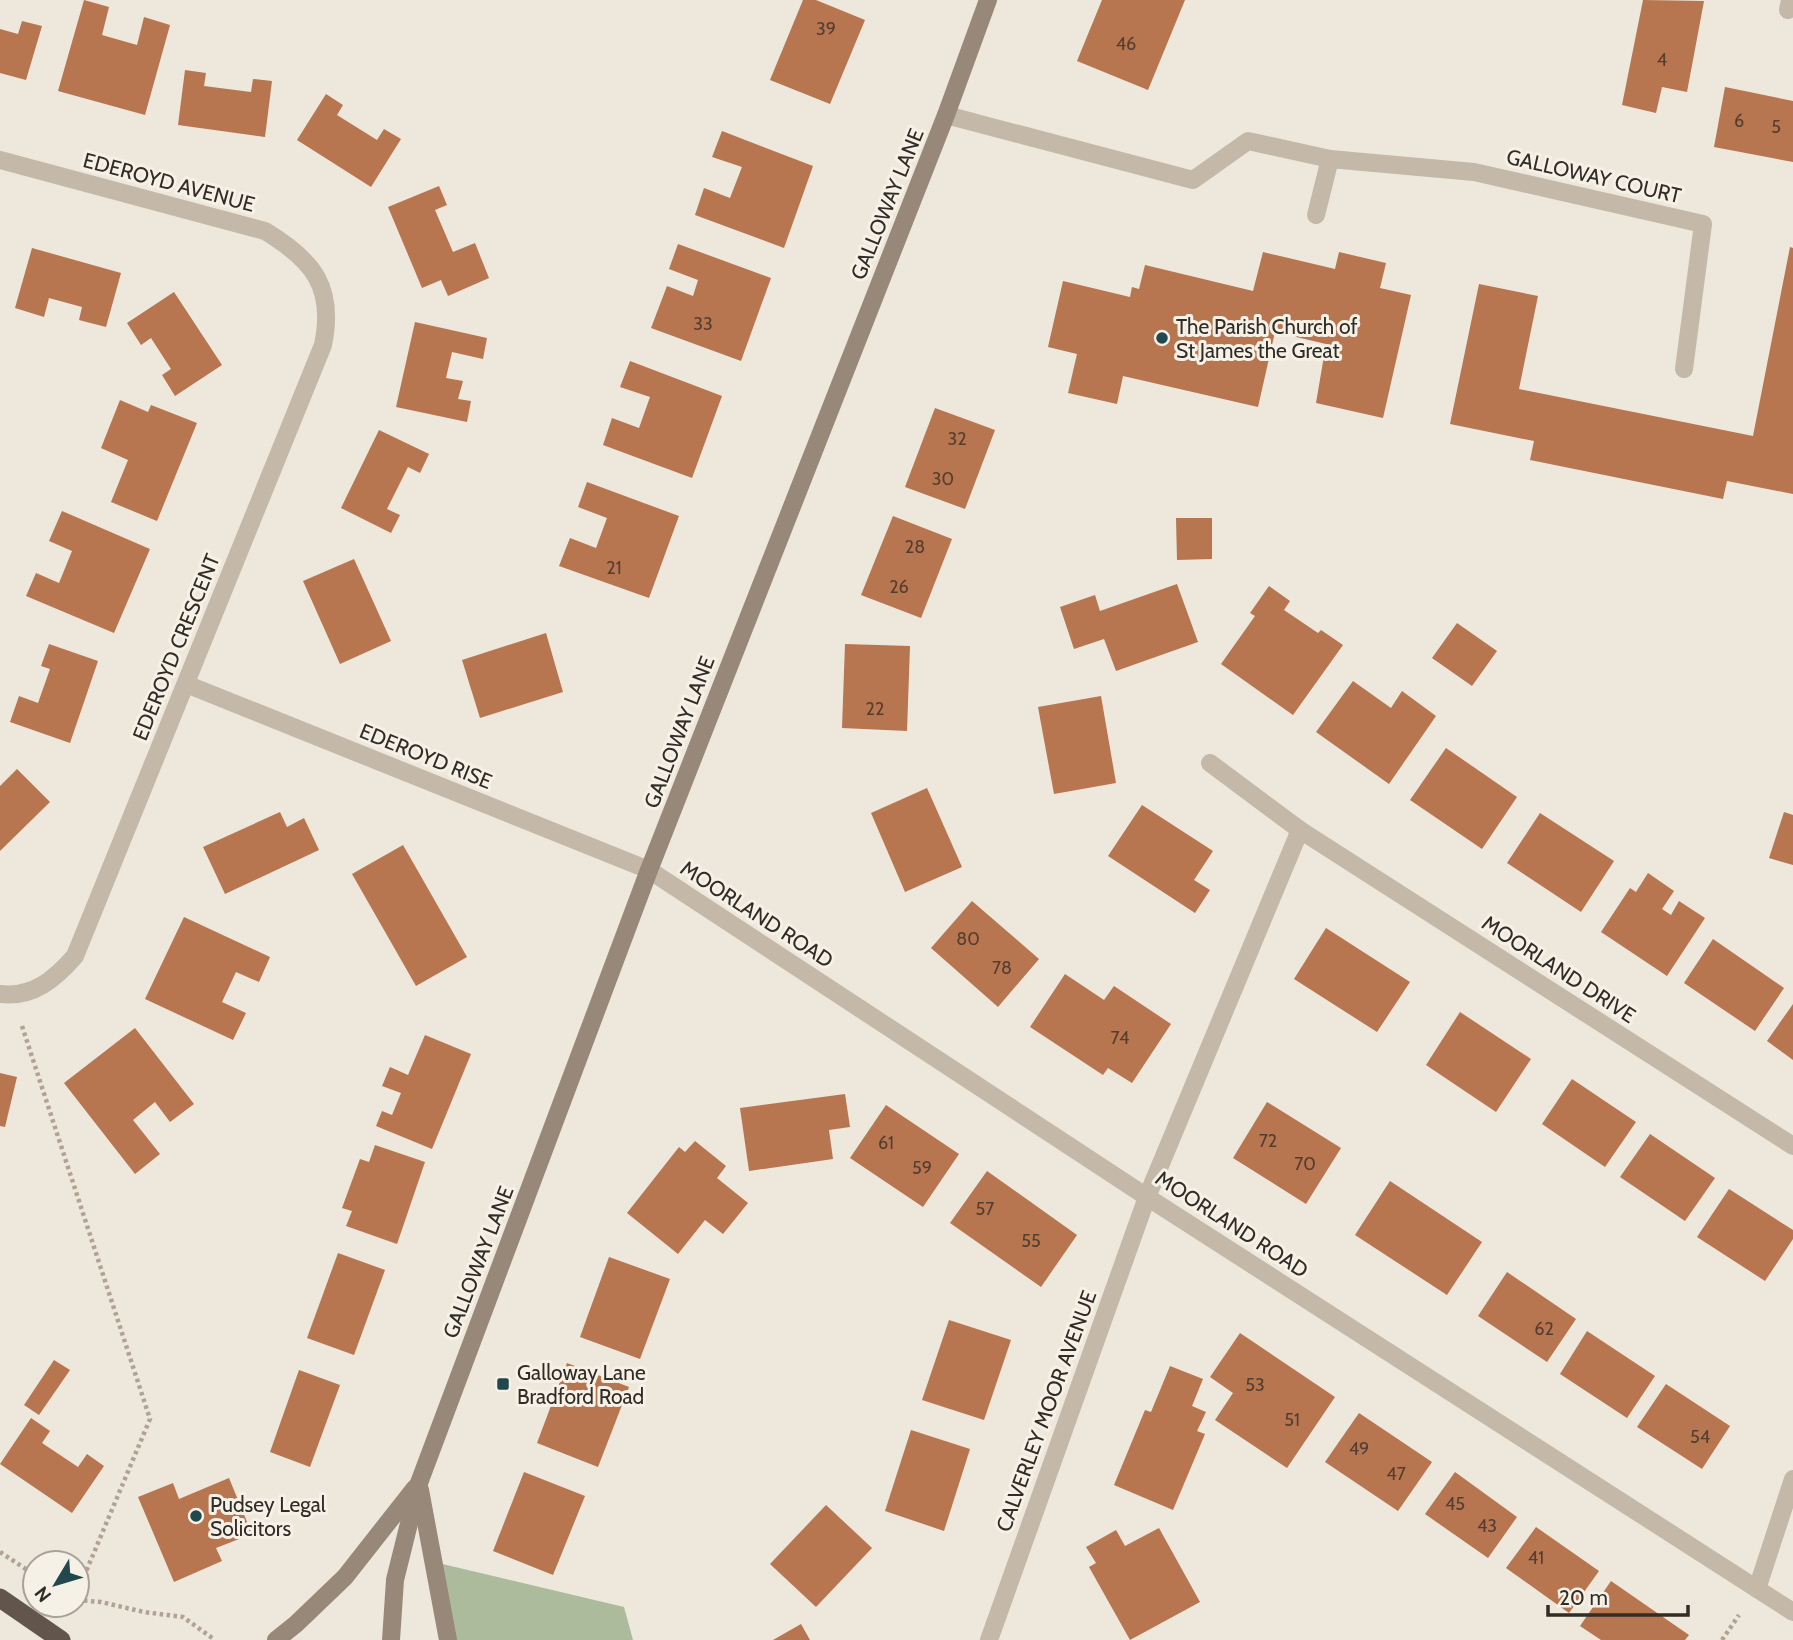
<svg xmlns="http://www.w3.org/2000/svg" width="1793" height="1640" font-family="Cabin,sans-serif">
  <rect width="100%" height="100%" fill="#eee7db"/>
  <polygon fill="#adbb9d" points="434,1562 624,1607 633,1640 448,1640"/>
  <g fill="#b77550">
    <polygon points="84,0 109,7 102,35 137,45 144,17 170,25 145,115 58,91"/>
    <polygon points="803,0 816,0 865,20 830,104 770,80"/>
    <polygon points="1102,0 1185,0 1148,90 1077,61"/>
    <polygon points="1643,0 1704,1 1687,92 1662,87 1656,113 1622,105"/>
    <polygon points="22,21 42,26 26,80 0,73 0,29 18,34"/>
    <polygon points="185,70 206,73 204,86 251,92 253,79 272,81 265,137 178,125"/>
    <polygon points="1725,87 1793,101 1793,162 1714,147"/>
    <polygon points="326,94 343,105 337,115 377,140 384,129 401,139 371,187 297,140"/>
    <polygon points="722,131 813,166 784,248 695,215 704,188 730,198 742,167 712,157"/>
    <polygon points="439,186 447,205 435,210 453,252 475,243 489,278 448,296 441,280 422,288 388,207"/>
    <polygon points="678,244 771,278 741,361 651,328 667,286 693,296 698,280 669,269"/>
    <polygon points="1790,247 1793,248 1793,494 1727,481 1723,499 1530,460 1534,441 1450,424 1479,284 1538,296 1519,389 1753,436"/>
    <polygon points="32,248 121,273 106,327 79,320 82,307 49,298 44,317 15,308"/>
    <polygon points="1263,252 1335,269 1339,252 1386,263 1380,288 1411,295 1383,418 1316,403 1326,344 1275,332 1258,407 1123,376 1117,404 1068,393 1077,354 1048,347 1063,281 1130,297 1132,287 1139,289 1145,265 1253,291"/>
    <polygon points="174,292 222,365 175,396 162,375 171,369 151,338 141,345 127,323"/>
    <polygon points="415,322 487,338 483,359 452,352 446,378 463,381 458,399 471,401 467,422 396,407"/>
    <polygon points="630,361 722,396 692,478 603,445 612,418 639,428 650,397 620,387"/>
    <polygon points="120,400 148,412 151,405 197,423 157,521 111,502 128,460 101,448"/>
    <polygon points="935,408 995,430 965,509 905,487"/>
    <polygon points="379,430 429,454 420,473 408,467 387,509 400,515 391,533 341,508"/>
    <polygon points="587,482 679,516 649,598 559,566 570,538 596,548 607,518 578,507"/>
    <polygon points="62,511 150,549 114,633 26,596 36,573 59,583 72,551 49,541"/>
    <polygon points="893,516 952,539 921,618 861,595"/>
    <polygon points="1176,518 1212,518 1212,559 1177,560"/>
    <polygon points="354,559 391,641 340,664 303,581"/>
    <polygon points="1177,584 1198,642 1116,671 1104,639 1074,649 1060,607 1095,595 1100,611"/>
    <polygon points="1269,586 1290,601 1284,610 1318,633 1321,630 1343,645 1293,715 1221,664 1255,616 1250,613"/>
    <polygon points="1457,623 1497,651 1472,686 1432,658"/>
    <polygon points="546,633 563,692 480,718 462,660"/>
    <polygon points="49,644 98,661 70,743 10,722 19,696 38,703 50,669 41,666"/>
    <polygon points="845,644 910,646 907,731 842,728"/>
    <polygon points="1353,681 1391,708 1402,691 1436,716 1389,784 1316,732"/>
    <polygon points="1101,696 1116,783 1054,794 1038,707"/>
    <polygon points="1446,748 1517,797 1482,849 1410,800"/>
    <polygon points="17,769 50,802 0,851 0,786"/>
    <polygon points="927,788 962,867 905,892 871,813"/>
    <polygon points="1142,805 1213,851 1194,880 1210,890 1195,913 1108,856"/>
    <polygon points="280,812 287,827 304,818 319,850 225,894 203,847"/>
    <polygon points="1784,812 1793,815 1793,865 1769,858"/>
    <polygon points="1540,813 1614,861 1581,912 1507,863"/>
    <polygon points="403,845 467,957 416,986 352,874"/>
    <polygon points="1648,873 1674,891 1662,909 1671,915 1679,901 1705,918 1667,976 1601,932 1630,888 1636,892"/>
    <polygon points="972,901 1039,959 998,1007 931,948"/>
    <polygon points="184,917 270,957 259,982 236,972 222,1002 246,1013 233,1040 145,999"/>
    <polygon points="1326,928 1410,982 1377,1032 1294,979"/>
    <polygon points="1713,939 1784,988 1755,1031 1684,983"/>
    <polygon points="1065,974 1104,1000 1114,986 1171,1024 1132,1083 1108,1068 1103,1075 1030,1027"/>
    <polygon points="1793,1004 1793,1060 1767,1041"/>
    <polygon points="1460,1012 1531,1059 1496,1112 1426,1065"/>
    <polygon points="135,1028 194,1104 170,1122 155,1102 133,1120 160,1154 135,1174 64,1083"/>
    <polygon points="425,1035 471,1054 432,1149 376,1126 382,1111 392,1115 401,1093 382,1086 390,1067 408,1075"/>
    <polygon points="0,1073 17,1077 5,1127 0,1126"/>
    <polygon points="1572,1079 1636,1122 1605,1167 1542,1124"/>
    <polygon points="845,1094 850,1127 829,1130 833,1159 749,1171 740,1108"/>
    <polygon points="1267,1102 1341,1148 1306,1204 1233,1158"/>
    <polygon points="886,1105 959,1154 923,1207 850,1158"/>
    <polygon points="1650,1134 1715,1178 1685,1221 1620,1177"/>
    <polygon points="695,1141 726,1166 717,1178 748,1203 723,1234 705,1220 678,1254 627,1213 679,1147 685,1152"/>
    <polygon points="375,1145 425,1162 397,1244 346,1226 352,1211 342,1208 360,1159 369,1162"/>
    <polygon points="987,1171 1077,1235 1041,1287 950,1223"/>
    <polygon points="1390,1181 1482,1242 1447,1295 1355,1235"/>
    <polygon points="1729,1189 1793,1230 1793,1239 1765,1281 1697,1237"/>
    <polygon points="338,1253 385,1270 354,1355 307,1338"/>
    <polygon points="609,1257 670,1279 640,1359 580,1337"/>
    <polygon points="1507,1272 1576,1319 1547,1362 1478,1316"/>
    <polygon points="949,1320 1011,1340 984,1420 922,1400"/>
    <polygon points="1587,1331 1655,1376 1627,1418 1560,1374"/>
    <polygon points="1240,1333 1335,1397 1287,1468 1215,1420 1233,1393 1210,1377"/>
    <polygon points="54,1360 70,1370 39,1415 24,1405"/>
    <polygon points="567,1363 629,1387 598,1467 537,1443"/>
    <polygon points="1170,1366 1203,1379 1192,1406 1206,1412 1197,1431 1205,1434 1173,1510 1114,1485 1145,1410 1151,1412"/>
    <polygon points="299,1370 340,1385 310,1467 270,1452"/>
    <polygon points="1666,1384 1730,1426 1702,1469 1637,1427"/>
    <polygon points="1359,1413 1432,1462 1398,1511 1325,1462"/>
    <polygon points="31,1418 50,1431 42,1443 78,1467 87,1454 104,1466 72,1513 0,1464"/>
    <polygon points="911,1430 970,1449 944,1531 885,1511"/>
    <polygon points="524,1472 585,1496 553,1575 493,1551"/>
    <polygon points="1455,1472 1517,1517 1488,1558 1425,1514"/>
    <polygon points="229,1478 252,1534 216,1548 222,1561 174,1582 138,1497 173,1483 179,1499"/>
    <polygon points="826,1505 872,1548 816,1607 770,1564"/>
    <polygon points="1536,1527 1599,1571 1569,1613 1506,1568"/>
    <polygon points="1159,1528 1200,1602 1130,1640 1089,1567 1096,1563 1086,1547 1116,1530 1125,1546"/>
    <polygon points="1611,1581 1689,1635 1685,1640 1601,1640 1580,1626"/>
    <polygon points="801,1624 810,1640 773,1640"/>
  </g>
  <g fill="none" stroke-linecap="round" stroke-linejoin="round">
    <g stroke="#b0a393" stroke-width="4.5" stroke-dasharray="3.5 3.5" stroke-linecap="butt">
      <polyline points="22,1026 150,1419 77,1593"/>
      <polyline points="0,1552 35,1575"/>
      <polyline points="77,1600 101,1602 144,1612 183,1617 215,1640"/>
      <polyline points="1722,1640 1739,1615"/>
    </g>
    <g stroke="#c4b8a8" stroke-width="18">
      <polyline points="1788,10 1790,0"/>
      <polyline points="946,115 1193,180 1248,141 1330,159 1474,172 1703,224 1684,369"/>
      <path d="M0 160 265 231C313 260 335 287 323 345L75 956C55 979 33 998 0 994"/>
      <polyline points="1316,215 1330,159"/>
      <polyline points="186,684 649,870 1147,1197 1793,1612"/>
      <polyline points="1210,763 1300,830"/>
      <polyline points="1757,1589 1793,1479"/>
      <polyline points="989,1640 1147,1197 1300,830 1793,1146"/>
    </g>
    <g stroke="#98887a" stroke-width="18">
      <polyline points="420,1490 448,1640"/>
      <polyline points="276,1640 296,1624 345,1577 415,1488"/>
      <polyline points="391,1640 395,1580 419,1483 649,870 946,115 988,0"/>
    </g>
    <polyline stroke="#62564c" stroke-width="19" points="0,1598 61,1640"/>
  </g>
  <g fill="#22474f" stroke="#f6f1e6" stroke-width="2.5">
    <circle cx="1162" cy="338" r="7"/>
    <rect x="496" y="1377" width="14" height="14" rx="3.5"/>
    <circle cx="196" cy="1516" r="7"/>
  </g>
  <g text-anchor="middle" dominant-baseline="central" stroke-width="6" stroke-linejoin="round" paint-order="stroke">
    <g font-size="18" fill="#533e31">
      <text x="826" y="29">39</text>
      <text x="1126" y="44">46</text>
      <text x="1662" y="60">4</text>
      <text x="1739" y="121">6</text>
      <text x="1776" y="127">5</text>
      <text x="703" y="324">33</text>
      <text x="957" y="439">32</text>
      <text x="943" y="479">30</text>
      <text x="915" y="547">28</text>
      <text x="614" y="568">21</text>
      <text x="899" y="587">26</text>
      <text x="875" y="709">22</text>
      <text x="968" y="939">80</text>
      <text x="1002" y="968">78</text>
      <text x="1120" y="1038">74</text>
      <text x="1268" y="1141">72</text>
      <text x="886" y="1143">61</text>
      <text x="1305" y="1164">70</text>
      <text x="922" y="1168">59</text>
      <text x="985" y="1209">57</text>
      <text x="1031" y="1241">55</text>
      <text x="1544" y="1329">62</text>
      <text x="1255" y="1385">53</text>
      <text x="1292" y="1420">51</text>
      <text x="1700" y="1437">54</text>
      <text x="1359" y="1449">49</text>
      <text x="1396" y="1474">47</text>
      <text x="1455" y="1504">45</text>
      <text x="1487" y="1526">43</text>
      <text x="1536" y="1558">41</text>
    </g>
    <g font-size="21" fill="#322c27" stroke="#f6f1e6">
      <text transform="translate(1594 176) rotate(13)">GALLOWAY COURT</text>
      <text transform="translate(169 182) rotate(15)">EDEROYD AVENUE</text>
      <text transform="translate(887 204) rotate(-68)">GALLOWAY LANE</text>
      <text transform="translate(176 647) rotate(-68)">EDEROYD CRESCENT</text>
      <text transform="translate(679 732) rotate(-69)">GALLOWAY LANE</text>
      <text transform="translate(426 756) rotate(22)">EDEROYD RISE</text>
      <text transform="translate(757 914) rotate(33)">MOORLAND ROAD</text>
      <text transform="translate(1559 969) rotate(33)">MOORLAND DRIVE</text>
      <text transform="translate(1232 1224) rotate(33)">MOORLAND ROAD</text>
      <text transform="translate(478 1262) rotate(-69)">GALLOWAY LANE</text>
      <text transform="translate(1046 1411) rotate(-70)">CALVERLEY MOOR AVENUE</text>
    </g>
    <g font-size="21" fill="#322c27" stroke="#f6f1e6" text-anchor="start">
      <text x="1176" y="326">The Parish Church of<tspan x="1176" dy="24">St James the Great</tspan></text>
      <text x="517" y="1372">Galloway Lane<tspan x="517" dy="24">Bradford Road</tspan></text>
      <text x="210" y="1504">Pudsey Legal<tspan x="210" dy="24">Solicitors</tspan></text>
    </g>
  </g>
  <g transform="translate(56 1584) rotate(232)"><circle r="33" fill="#f6f1e6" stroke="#a8a29a" stroke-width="2"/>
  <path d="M0-5L12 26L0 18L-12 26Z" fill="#22474f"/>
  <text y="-10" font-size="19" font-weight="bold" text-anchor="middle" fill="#322c27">N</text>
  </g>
  <path d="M1548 1605v10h140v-10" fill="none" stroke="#322c27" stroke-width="3.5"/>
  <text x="1559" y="1605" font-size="21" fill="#322c27" stroke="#f6f1e6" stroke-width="5" paint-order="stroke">20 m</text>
</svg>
